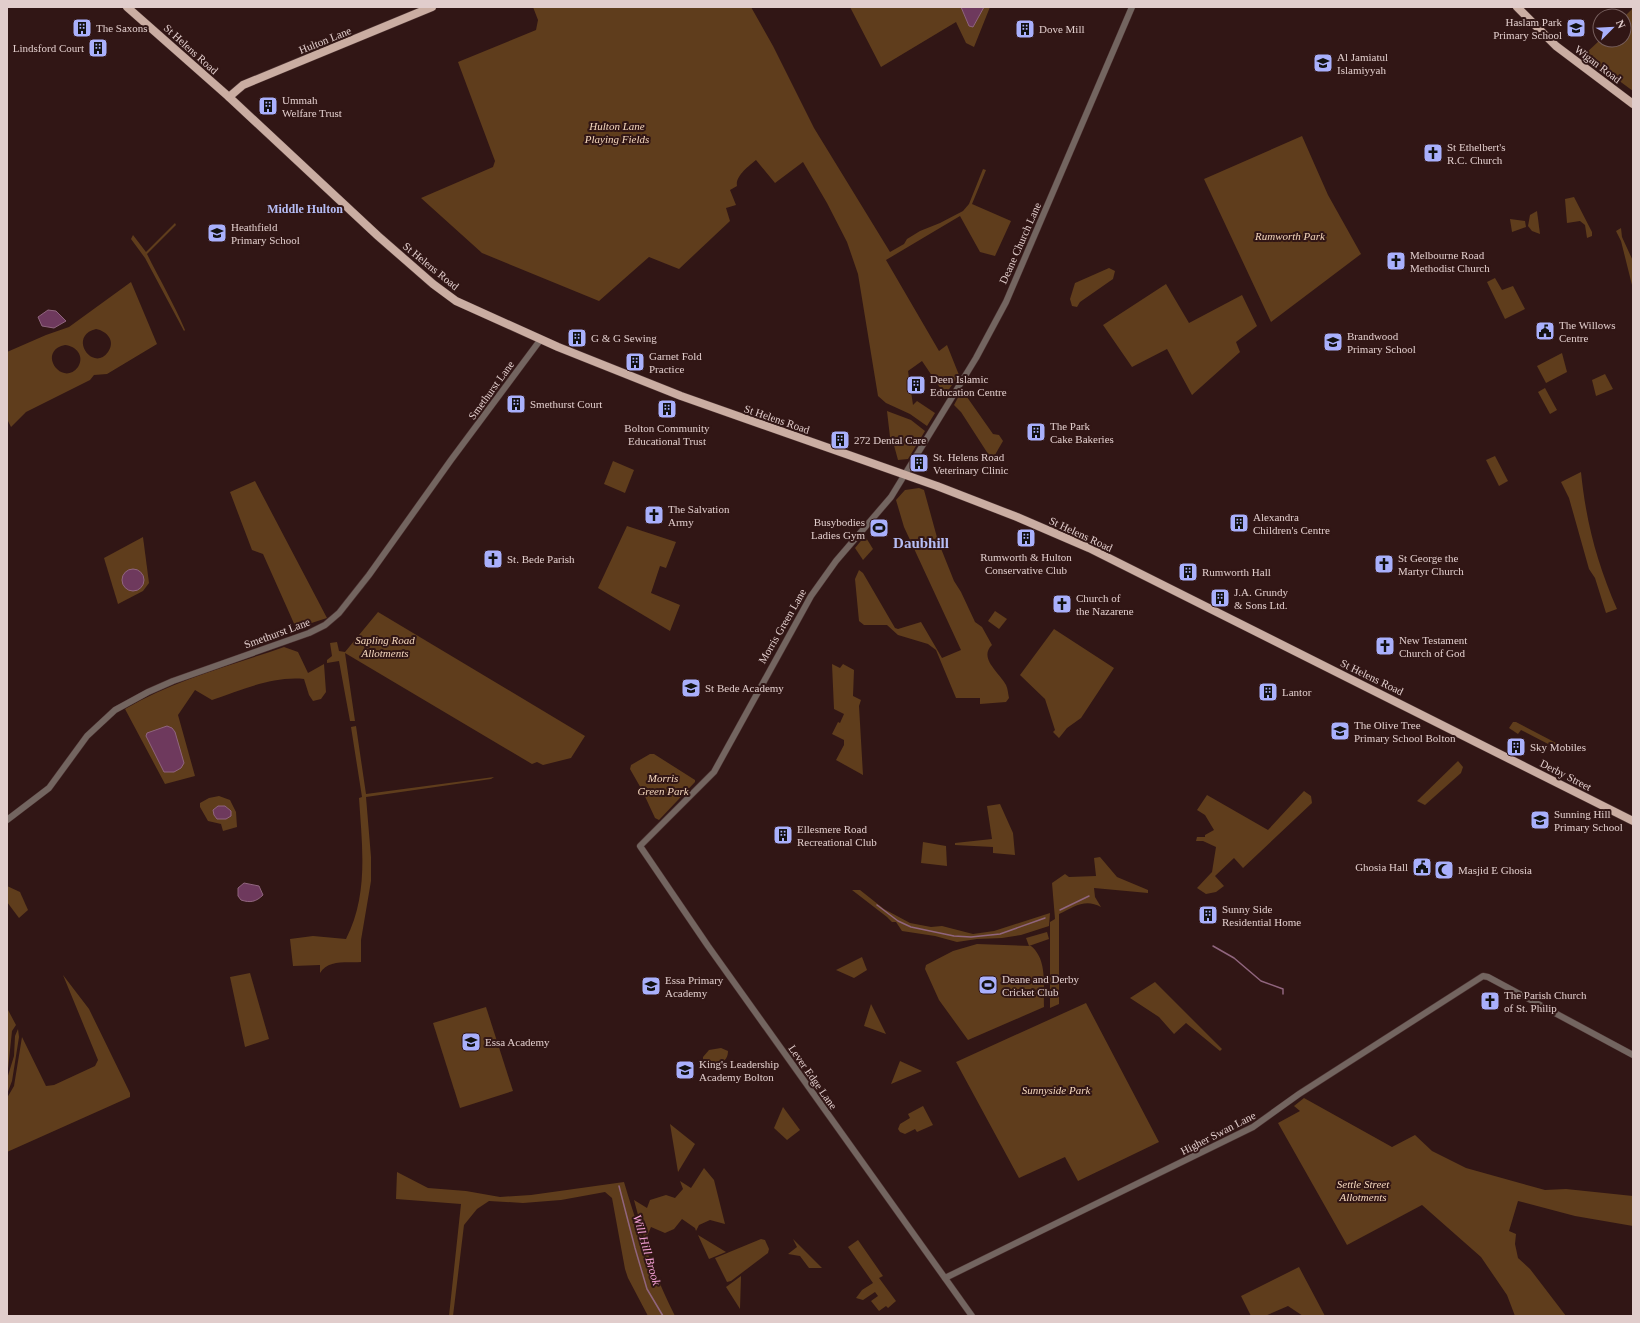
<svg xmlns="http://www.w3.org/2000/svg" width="1640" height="1323" font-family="'Times New Roman',serif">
  <rect width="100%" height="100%" fill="#311615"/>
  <g fill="#5f3d1c" fill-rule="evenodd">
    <path d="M533 7H751L773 46 814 128 890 252 904 244 907 239 920 231 940 223 963 211 969 204 983 169 986 170 972 204 1011 221 995 256 980 252 960 216 886 260 939 351 947 345 959 375 945 395 922 361 908 371 913 405 917 401 935 413 927 426 910 414 886 403 878 396 858 274 847 242 827 203 803 162 775 183 756 160C749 166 735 176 737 186L730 190 736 205 726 208 730 221 679 269 649 257 599 301 482 253 421 198 493 167 495 161 458 62 536 30 538 20Z"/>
    <polygon points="850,7 961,7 969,26 973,27 984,7 990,7 974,47 966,43 956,22 881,67"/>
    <polygon points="1633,8 1633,91 1584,55 1600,40 1624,40 1624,17"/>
    <polygon points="1302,136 1328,195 1361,254 1271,322 1204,179"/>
    <polygon points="1574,197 1592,232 1592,236 1587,238 1585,225 1580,221 1567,223 1565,199"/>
    <polygon points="1537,211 1540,234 1532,231 1528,226 1530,215"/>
    <polygon points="1510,219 1525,221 1526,227 1512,232"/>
    <path d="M175 223 176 225 147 254C160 280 174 304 185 330L184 331 145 258 131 239 133 235 146 252Z"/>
    <polygon points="1621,228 1622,237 1633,261 1633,289 1621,241 1616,231"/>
    <polygon points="1109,268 1115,271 1113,279 1080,302 1077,307 1072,306 1070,299 1075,283"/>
    <polygon points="1495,278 1502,290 1513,286 1525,309 1505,319 1487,282"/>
    <path d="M131 282 157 344 107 374 94 375 90 380 26 412 11 427 7 419V352L46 335 69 327ZM96 329C107 331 116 341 108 352 93 373 67 336 96 329ZM65 345C76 346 85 356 78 367 62 388 36 351 65 345Z"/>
    <polygon points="1166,284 1189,323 1242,295 1257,326 1236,342 1240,352 1192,395 1167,349 1132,367 1103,325"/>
    <polygon points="1562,353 1567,372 1546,383 1537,366"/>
    <polygon points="1605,374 1613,389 1596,396 1592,380"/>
    <polygon points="1545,388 1557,410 1550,414 1538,392"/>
    <polygon points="962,390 993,434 999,435 1003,441 992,460 961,412 954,405"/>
    <polygon points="887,411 911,420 925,431 908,459 898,460 892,438 890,437"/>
    <polygon points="1495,456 1508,481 1499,486 1486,460"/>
    <polygon points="613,461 634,470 625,493 604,484"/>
    <path d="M1581 472C1586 522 1597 563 1617 609L1606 613 1595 578 1589 569 1569 498 1561 482Z"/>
    <polygon points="255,481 327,618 296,628 263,554 252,550 230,492"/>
    <path d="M919 488 924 490 938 541 954 581 961 592 975 622 982 627 992 645C978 658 1000 673 1006 685 1008 689 1008 694 1009 698L1006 702 980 704V698H956L936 650 928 644 898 635 887 625H864L859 621 855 579 859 570 863 573 895 628 898 629 921 622 942 658 961 650 904 527 896 500 905 490Z"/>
    <polygon points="627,526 676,542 666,568 660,566 651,593 680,605 670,631 598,588"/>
    <polygon points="865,536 873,549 863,560 855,548"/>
    <polygon points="143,537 149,583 143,591 118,604 104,558"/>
    <polygon points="995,611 1007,619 999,629 988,621"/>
    <polygon points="378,612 585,736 571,758 543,765 537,762 532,764 345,653 355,721 350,721 339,661 327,663 327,660 332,656 330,643 337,642 339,651 345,652"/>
    <polygon points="1054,629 1114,668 1081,718 1067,728 1059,738 1053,732 1055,730 1045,699 1020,675"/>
    <path d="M284 647 298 652 308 673 324 664 326 692 321 699 313 701 309 695 304 679C272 676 242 690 212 700L195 690 178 715 195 776 165 784 125 709C174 680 230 666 284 647Z"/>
    <polygon points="832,664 840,668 843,664 854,670 853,696 861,700 859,706 863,775 836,760 844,745 844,740 832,734 838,722 840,723 844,714 834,709"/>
    <polygon points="1513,722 1516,722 1558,744 1559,747 1555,752 1550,749 1552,746 1521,730 1518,734 1509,728"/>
    <path d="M356 726 366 794 494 777 491 779 366 797 371 857V881L361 940V962C347 963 328 959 320 973V965L293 966 290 939 313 936 346 939C369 895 362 845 359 798L362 797 351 727Z"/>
    <polygon points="650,754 654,754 695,780 695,782 659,820 655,818 642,790 630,769 631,765"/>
    <polygon points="1458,761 1463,767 1461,773 1425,805 1417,801"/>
    <polygon points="1304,791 1311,796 1312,803 1243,868 1234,858 1215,876 1224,886 1216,892 1206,894 1197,888 1212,872 1216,847 1203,841 1196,841 1197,837 1205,837 1205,835 1214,830 1205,815 1197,810 1207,795 1268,830"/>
    <polygon points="219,796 230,800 236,812 237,827 223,831 221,824 208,821 200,807 200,803 209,798"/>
    <polygon points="1000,804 1013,833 1015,855 993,853 993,847 955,845 955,843 992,839 987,806"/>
    <polygon points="923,842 946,846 947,866 921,863"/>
    <path d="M1100 857 1117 877 1148 890V893L1094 888 1095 897 1101 907C1085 898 1074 907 1059 914V1004L1050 1008V922L1055 919 1052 883 1065 874 1069 877 1096 876 1094 858Z"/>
    <polygon points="7,886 20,892 28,910 19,918 7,902"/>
    <polygon points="852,890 860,890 884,909 910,923 931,927 942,926 973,934 994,931 1050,913 1049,926 1021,935 1002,938 977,939 957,942 935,936 902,931 896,922 892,922 887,917"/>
    <polygon points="1047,932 1049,939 1029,946 1026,938"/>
    <path d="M977 944 1031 946C1048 960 1043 986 1044 1007L968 1040 939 1000 925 969 926 965 953 951Z"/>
    <polygon points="862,957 867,970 854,978 836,970"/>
    <polygon points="250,973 269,1039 245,1047 230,977"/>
    <polygon points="63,975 89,1009 130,1093 130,1097 7,1152 7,1098 14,1086 22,1037 46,1086 54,1085 95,1066 98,1060"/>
    <polygon points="1155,982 1222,1049 1220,1051 1186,1023 1174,1034 1159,1017 1130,998"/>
    <polygon points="1086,1003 1159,1142 1078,1181 1065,1157 1019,1178 956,1062"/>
    <polygon points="871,1004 886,1034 864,1026"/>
    <polygon points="486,1007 513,1091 460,1108 433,1023"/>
    <polygon points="7,1008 16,1025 12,1031 8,1069"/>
    <polygon points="18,1029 19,1037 12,1081 7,1094 7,1079 14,1056 15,1036"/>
    <path d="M721 1048 728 1051C728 1062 719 1064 710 1065L703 1062V1057L709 1050Z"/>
    <polygon points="900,1061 922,1071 891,1084"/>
    <polygon points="1304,1098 1392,1147 1415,1135 1432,1151 1466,1168 1545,1190 1566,1189 1633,1196 1633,1226 1575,1216 1518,1201 1509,1231 1516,1234 1515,1244 1518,1258 1530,1269 1566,1316 1515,1316 1507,1295 1481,1257 1422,1205 1347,1245 1278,1123 1300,1111 1294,1106"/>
    <polygon points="923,1106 933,1125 917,1132 915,1129 905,1134 900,1132 898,1129 900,1124 910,1118 908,1114"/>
    <polygon points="783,1107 800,1130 787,1140 774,1128"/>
    <polygon points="670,1124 695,1144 678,1172"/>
    <polygon points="704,1168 714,1180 725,1224 710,1220 699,1225 696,1231 695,1228 682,1219 674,1229 665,1233 651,1227 645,1241 634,1200 647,1208 650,1200 666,1195 675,1198 683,1189 680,1181 691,1188"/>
    <path d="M397 1172 428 1188 466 1191 500 1197 531 1195 624 1182C638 1229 653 1272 675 1316H648L628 1278 625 1269 612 1198 605 1192 561 1200 523 1203 489 1201 477 1209 464 1225 453 1316H449L461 1204 396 1199Z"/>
    <polygon points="698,1235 726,1252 709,1259"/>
    <polygon points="761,1239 765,1240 769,1249 768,1253 731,1281 727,1282 715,1258"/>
    <polygon points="793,1239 822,1268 809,1268 800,1256 788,1254 797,1247"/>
    <polygon points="858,1240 883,1276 879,1278 896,1301 888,1308 886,1306 879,1311 871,1301 878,1296 875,1292 863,1300 856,1298 862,1290 873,1283 848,1247"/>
    <polygon points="1299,1267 1325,1316 1303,1316 1288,1306 1265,1316 1251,1316 1241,1296"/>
    <polygon points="741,1276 740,1309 726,1287"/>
  </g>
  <g fill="#6e395d" stroke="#90657e">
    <polygon points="961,7 984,7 973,27 969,26"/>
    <polygon points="48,310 56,311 66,321 54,328 42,326 38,317"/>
    <circle cx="133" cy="580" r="11"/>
    <polygon points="167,726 172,728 175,732 184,763 181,768 174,772 164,772 146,736 147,733"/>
    <polygon points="218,806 225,806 231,811 231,816 226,819 217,819 214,815 213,810"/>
    <path d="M244 883 259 886 263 895C256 902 250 903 241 900L238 896V888Z"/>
  </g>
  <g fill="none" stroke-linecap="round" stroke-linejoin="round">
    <g stroke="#90657e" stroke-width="1.5">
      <polyline points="877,905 898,921 911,927 954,936 971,937 1000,934 1045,918"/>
      <polyline points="1060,910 1089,896"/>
      <polyline points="1213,946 1234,958 1261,981 1283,989 1283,994"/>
      <polyline points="619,1186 635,1248 647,1289 663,1316"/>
    </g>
    <defs>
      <g id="tertiary">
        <polyline points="7,820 49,788 87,736 115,710 148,692 173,681 309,633 325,625 339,613 369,575 451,460 541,339"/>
        <polyline points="945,1278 1253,1127 1299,1094 1483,976 1488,977 1633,1055"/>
        <polyline points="972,1316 708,946 640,846 714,772 811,596 836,561 891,497 976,358 1006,302 1132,7"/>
      </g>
      <g id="primary">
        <polyline points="127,7 229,97 378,236 433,284 456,301 558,347 681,396 937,486 1017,517 1089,548 1633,821"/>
        <polyline points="1517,7 1556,46 1633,104"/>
        <polyline points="229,97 243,85 432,7"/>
      </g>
    </defs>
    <use href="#tertiary" stroke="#4d3332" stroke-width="7"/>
    <use href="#primary" stroke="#4d3332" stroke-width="9"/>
    <use href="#tertiary" stroke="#736560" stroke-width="6"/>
    <use href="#primary" stroke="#caada2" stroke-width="8"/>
  </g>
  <defs>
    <symbol id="building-square" viewBox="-11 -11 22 22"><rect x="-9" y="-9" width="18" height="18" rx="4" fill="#a9b0fc" stroke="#311615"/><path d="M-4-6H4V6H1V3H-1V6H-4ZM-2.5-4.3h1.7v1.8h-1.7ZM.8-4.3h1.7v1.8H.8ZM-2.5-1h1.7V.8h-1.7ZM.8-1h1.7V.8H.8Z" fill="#111"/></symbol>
    <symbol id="school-square" viewBox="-11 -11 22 22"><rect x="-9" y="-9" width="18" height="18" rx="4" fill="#a9b0fc" stroke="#311615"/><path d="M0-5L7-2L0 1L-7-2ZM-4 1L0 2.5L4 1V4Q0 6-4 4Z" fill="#111"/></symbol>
    <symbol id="church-square" viewBox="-11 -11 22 22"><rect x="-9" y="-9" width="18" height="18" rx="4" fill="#a9b0fc" stroke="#311615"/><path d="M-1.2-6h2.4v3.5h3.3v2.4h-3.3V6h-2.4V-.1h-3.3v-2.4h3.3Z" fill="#111"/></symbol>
    <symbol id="civic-square" viewBox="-11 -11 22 22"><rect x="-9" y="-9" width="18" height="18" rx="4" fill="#a9b0fc" stroke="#311615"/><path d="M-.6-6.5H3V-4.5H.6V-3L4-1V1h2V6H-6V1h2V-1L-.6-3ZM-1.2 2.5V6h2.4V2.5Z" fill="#111"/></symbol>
    <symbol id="stadium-square" viewBox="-11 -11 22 22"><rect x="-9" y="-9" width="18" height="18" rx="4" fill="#a9b0fc" stroke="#311615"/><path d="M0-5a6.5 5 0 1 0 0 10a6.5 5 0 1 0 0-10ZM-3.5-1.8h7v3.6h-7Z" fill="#111"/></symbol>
    <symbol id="mosque-square" viewBox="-11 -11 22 22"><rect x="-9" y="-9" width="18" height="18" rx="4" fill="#a9b0fc" stroke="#311615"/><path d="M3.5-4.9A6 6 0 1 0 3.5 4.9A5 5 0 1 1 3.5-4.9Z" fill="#111"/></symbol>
  </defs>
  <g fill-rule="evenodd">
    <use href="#building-square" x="71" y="17" width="22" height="22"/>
    <use href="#school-square" x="1565" y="17" width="22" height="22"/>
    <use href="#building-square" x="1014" y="18" width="22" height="22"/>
    <use href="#building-square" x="87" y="37" width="22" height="22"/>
    <use href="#school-square" x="1312" y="52" width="22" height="22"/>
    <use href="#building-square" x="257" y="95" width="22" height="22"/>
    <use href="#church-square" x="1422" y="142" width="22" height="22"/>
    <use href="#school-square" x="206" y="222" width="22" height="22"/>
    <use href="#church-square" x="1385" y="250" width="22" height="22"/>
    <use href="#civic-square" x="1534" y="320" width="22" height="22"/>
    <use href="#building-square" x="566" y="327" width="22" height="22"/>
    <use href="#school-square" x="1322" y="331" width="22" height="22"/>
    <use href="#building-square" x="624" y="351" width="22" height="22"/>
    <use href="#building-square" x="905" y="374" width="22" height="22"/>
    <use href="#building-square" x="505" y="393" width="22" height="22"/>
    <use href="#building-square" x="656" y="398" width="22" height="22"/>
    <use href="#building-square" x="1025" y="421" width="22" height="22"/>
    <use href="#building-square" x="829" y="429" width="22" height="22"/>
    <use href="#building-square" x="908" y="452" width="22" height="22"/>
    <use href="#church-square" x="643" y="504" width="22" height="22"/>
    <use href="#building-square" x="1228" y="512" width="22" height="22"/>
    <use href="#stadium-square" x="868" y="517" width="22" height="22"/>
    <use href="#building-square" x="1015" y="527" width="22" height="22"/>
    <use href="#church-square" x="482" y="548" width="22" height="22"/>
    <use href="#church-square" x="1373" y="553" width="22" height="22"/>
    <use href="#building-square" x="1177" y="561" width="22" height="22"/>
    <use href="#building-square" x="1209" y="587" width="22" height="22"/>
    <use href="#church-square" x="1051" y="593" width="22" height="22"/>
    <use href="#church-square" x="1374" y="635" width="22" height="22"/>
    <use href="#school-square" x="680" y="677" width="22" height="22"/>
    <use href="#building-square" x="1257" y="681" width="22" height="22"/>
    <use href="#school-square" x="1329" y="720" width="22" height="22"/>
    <use href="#building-square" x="1505" y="736" width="22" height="22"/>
    <use href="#school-square" x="1529" y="809" width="22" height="22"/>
    <use href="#building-square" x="772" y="824" width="22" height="22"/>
    <use href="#civic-square" x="1411" y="856" width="22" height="22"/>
    <use href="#mosque-square" x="1433" y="859" width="22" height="22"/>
    <use href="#building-square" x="1197" y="904" width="22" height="22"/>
    <use href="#stadium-square" x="977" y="974" width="22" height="22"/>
    <use href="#school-square" x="640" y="975" width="22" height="22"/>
    <use href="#church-square" x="1479" y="990" width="22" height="22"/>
    <use href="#school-square" x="460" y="1031" width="22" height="22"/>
    <use href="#school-square" x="674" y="1059" width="22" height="22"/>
  </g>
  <g text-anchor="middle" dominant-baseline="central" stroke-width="4" stroke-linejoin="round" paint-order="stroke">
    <g font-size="11" fill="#e1cdcc" stroke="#311615" text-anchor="start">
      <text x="1562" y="22" text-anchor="end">Haslam Park<tspan x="1562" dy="13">Primary School</tspan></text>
      <text x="96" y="28">The Saxons</text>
      <text x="1039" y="29">Dove Mill</text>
      <text x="84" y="48" text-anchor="end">Lindsford Court</text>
      <text x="1337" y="57">Al Jamiatul<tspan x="1337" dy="13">Islamiyyah</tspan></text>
      <text x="282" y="100">Ummah<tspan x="282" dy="13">Welfare Trust</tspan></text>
      <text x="1447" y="147">St Ethelbert's<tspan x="1447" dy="13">R.C. Church</tspan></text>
      <text x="231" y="227">Heathfield<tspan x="231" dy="13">Primary School</tspan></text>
      <text x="1410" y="255">Melbourne Road<tspan x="1410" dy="13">Methodist Church</tspan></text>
      <text x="1559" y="325">The Willows<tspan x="1559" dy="13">Centre</tspan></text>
      <text x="1347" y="336">Brandwood<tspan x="1347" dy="13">Primary School</tspan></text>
      <text x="591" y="338">G &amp; G Sewing</text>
      <text x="649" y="356">Garnet Fold<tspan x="649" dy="13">Practice</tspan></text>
      <text x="930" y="379">Deen Islamic<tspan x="930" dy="13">Education Centre</tspan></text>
      <text x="530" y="404">Smethurst Court</text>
      <text x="1050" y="426">The Park<tspan x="1050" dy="13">Cake Bakeries</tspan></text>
      <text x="667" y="428" text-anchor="middle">Bolton Community<tspan x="667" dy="13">Educational Trust</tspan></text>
      <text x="854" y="440">272 Dental Care</text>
      <text x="933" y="457">St. Helens Road<tspan x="933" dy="13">Veterinary Clinic</tspan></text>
      <text x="668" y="509">The Salvation<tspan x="668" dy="13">Army</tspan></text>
      <text x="1253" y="517">Alexandra<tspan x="1253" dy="13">Children's Centre</tspan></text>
      <text x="865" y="522" text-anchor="end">Busybodies<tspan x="865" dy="13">Ladies Gym</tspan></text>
      <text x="1026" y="557" text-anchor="middle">Rumworth &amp; Hulton<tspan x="1026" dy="13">Conservative Club</tspan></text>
      <text x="1398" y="558">St George the<tspan x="1398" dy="13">Martyr Church</tspan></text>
      <text x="507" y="559">St. Bede Parish</text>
      <text x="1202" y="572">Rumworth Hall</text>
      <text x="1234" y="592">J.A. Grundy<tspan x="1234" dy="13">&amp; Sons Ltd.</tspan></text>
      <text x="1076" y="598">Church of<tspan x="1076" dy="13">the Nazarene</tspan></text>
      <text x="1399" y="640">New Testament<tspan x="1399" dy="13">Church of God</tspan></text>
      <text x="705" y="688">St Bede Academy</text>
      <text x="1282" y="692">Lantor</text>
      <text x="1354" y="725">The Olive Tree<tspan x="1354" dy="13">Primary School Bolton</tspan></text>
      <text x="1530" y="747">Sky Mobiles</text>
      <text x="1554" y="814">Sunning Hill<tspan x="1554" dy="13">Primary School</tspan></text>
      <text x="797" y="829">Ellesmere Road<tspan x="797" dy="13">Recreational Club</tspan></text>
      <text x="1408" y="867" text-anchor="end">Ghosia Hall</text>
      <text x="1458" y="870">Masjid E Ghosia</text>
      <text x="1222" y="909">Sunny Side<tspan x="1222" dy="13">Residential Home</tspan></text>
      <text x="1002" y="979">Deane and Derby<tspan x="1002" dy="13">Cricket Club</tspan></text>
      <text x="665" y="980">Essa Primary<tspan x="665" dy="13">Academy</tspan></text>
      <text x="1504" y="995">The Parish Church<tspan x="1504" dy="13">of St. Philip</tspan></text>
      <text x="485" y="1042">Essa Academy</text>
      <text x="699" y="1064">King's Leadership<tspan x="699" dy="13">Academy Bolton</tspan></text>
    </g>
    <g font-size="11" fill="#e1cdcc" stroke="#311615">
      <text transform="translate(325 40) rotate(-22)">Hulton Lane</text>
      <text transform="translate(191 49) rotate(42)">St Helens Road</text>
      <text transform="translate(1598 64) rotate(37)">Wigan Road</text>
      <text transform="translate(1020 243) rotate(-66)">Deane Church Lane</text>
      <text transform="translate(431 266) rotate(39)">St Helens Road</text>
      <text transform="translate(491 390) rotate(-54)">Smethurst Lane</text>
      <text transform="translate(777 419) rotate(19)">St Helens Road</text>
      <text transform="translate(1081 534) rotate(25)">St Helens Road</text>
      <text transform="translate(782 626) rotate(-60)">Morris Green Lane</text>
      <text transform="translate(277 633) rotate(-20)">Smethurst Lane</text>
      <text transform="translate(1372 677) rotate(26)">St Helens Road</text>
      <text transform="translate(1566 775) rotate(27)">Derby Street</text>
      <text transform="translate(813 1077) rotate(55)">Lever Edge Lane</text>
      <text transform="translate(1218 1133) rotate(-27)">Higher Swan Lane</text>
    </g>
    <g font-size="11" font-style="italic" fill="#f5d8be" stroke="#311615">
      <text x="617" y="126">Hulton Lane<tspan x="617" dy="13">Playing Fields</tspan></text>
      <text x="1290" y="236">Rumworth Park</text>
      <text x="385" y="640">Sapling Road<tspan x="385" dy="13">Allotments</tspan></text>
      <text x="663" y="778">Morris<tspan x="663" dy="13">Green Park</tspan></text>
      <text x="1056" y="1090">Sunnyside Park</text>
      <text x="1363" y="1184">Settle Street<tspan x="1363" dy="13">Allotments</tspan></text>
    </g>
    <g font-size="12" font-weight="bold" fill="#b6bdf5" stroke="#311615">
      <text x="305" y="209">Middle Hulton</text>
    </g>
    <g font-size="12" font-style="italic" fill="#f3a0d5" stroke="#311615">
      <text transform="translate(647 1250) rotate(74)">Will Hill Brook</text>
    </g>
    <g font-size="15" font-weight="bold" fill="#b6bdf5" stroke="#311615">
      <text x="921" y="543">Daubhill</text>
    </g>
  </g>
  <rect width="1640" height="1323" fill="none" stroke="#e1cdcc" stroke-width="16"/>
  <g transform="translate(1612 28) rotate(66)"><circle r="19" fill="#311615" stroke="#775f5e"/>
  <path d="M0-3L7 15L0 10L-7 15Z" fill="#a9b0fc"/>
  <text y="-6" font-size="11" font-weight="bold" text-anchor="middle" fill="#e1cdcc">N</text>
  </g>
</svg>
